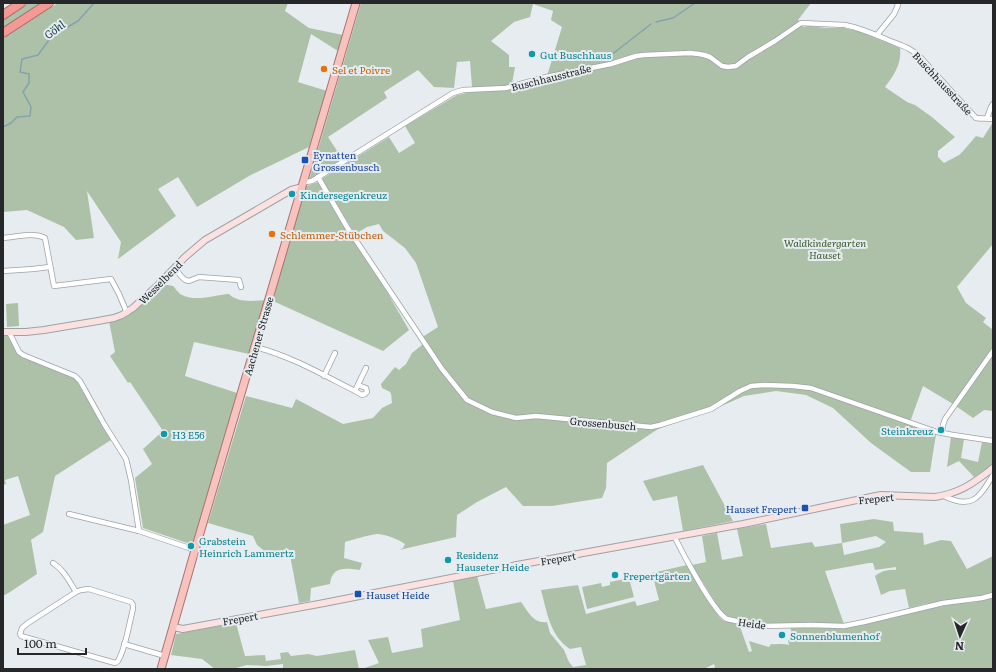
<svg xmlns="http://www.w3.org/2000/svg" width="996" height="672" font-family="Literata,serif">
  <rect width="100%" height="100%" fill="#e7ecf1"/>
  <g fill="#adc1a8" fill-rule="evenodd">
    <polygon points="27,3 41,3 35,8 3,30 3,18"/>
    <polygon points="58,3 288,3 285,11 309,28 343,35 338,51 311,34 298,82 327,91 309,147 249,176 197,207 178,177 158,189 176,216 118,259 121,242 87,191 94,238 76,240 64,227 27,210 3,212 3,39"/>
    <path d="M361 3H811L798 20 803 27 809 26 826 28H844L858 31 900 48C902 63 894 75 885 87L907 102 915 105 932 117 955 137 938 151V157L944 163 959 155 964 150 976 136 983 138 993 122V244L957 287 966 303 986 318 983 322 993 330V411L984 410 973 418 953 404 923 386 909 425 936 434 930 472H911L871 443 833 408 806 395 776 391 744 396 708 412 658 429 607 463 606 488 602 498 552 506H523L506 487 477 502 457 515 456 537 399 550 403 548 405 544C398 539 387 535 378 534 372 534 352 540 345 542L344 558 362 563 360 570C345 568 332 566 330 584L311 588 310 601 299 603 289 550 267 553 257 545 253 536 208 523 246 396 292 408 296 399 343 424 373 418 382 408 392 403C391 390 392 393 382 388L381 384 395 367 399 370 406 364 412 353 422 345 424 336 438 327 416 263 405 248 383 231 379 224 367 227 355 234 322 181 323 178 389 137 399 153 415 143 405 126 457 95 471 92 506 90 600 67 599 64 593 65 547 76 562 27 551 20 553 11 533 4 530 17 514 22 491 41 509 55V67H515L512 84 504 86 472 87 470 61 457 62 454 88 434 87 418 70 384 92 387 98 328 137 343 160 309 180Z"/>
    <polygon points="318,182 354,235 409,330 383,351 273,301 304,187"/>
    <path d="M162 284 173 286C176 289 179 294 182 295 197 302 214 295 229 294 238 303 253 301 266 300L249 354 194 342 185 376 237 393 193 545 143 528 135 478 152 464 143 449 163 431 130 382 128 383 110 356 115 352 109 321 125 317Z"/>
    <polygon points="18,303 19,326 7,327 6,304"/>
    <polygon points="3,335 13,335 21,352 75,378 111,440 55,476 43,532 31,540 37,574 10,592 3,596 3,525 30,515 18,476 5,480 6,484 3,485"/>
    <polygon points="951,437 964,439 961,458 978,462 982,442 993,444 993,464 974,477 959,461 947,467"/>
    <polygon points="703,465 733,521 683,531 677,496 653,501 643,481"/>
    <path d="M874 519 893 522 894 531 923 533 924 545 941 540 951 541 967 569 993 556V669H712L715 667 714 664 704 669H362L379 663 368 640 388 637 392 653 423 647 421 629 460 620 453 581 477 576 486 609 521 602C528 611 533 624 547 622L550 633 564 650 569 662 573 667 586 665 581 647 570 649C550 636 547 612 541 590L578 585 586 614 635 601 637 606 659 600 652 573 687 565 720 618 724 621 739 624 749 652 752 651 749 641 769 647 771 644C777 645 783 643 789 645L788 640 793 639 790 626 841 628 864 624 913 612 958 603 977 602 970 597 925 604 909 608 905 589 890 591 881 595 875 576C881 571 889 569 896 570V567L875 570 873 563H869L825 571 844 624 759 623 737 619 724 615 720 610 692 565 706 562 702 536 717 533 722 560 743 556 737 529 766 524 771 548 812 542 815 547 842 543 840 524ZM876 536 886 542 879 547 844 555 842 543Z"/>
    <polygon points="629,578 634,597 587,609 582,587 601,583 602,587 610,585 610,582"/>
    <polygon points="236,623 245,656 265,655 266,661 281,659 280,653 288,652 291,656 308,654 317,656 355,650 359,669 283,669 283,664 266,666 247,665 232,669 215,669 202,659 171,655 176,634"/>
  </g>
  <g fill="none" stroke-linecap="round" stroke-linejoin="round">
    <g stroke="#83a4aa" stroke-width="1.5">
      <polyline points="656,22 673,18 695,3"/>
      <polyline points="606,59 651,24"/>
      <polyline points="3,127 11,123 17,117 30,116 31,107 23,92 29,83 29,74 20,72 22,59 38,55 49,40 66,28 78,21 94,3"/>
    </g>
    <defs>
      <g id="street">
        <polyline points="877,35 894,14 898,5 897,3"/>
        <polyline points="987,118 991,107 993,104"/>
        <polyline points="318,177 347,227 442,369 467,400 492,412 516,418 536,416 651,427 660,425 711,409 740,391 751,386 764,385 793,386 811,388 937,432 953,435 993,441"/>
        <path d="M304 181 306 182 312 181 453 93 463 90 506 88 546 77 611 64 636 56 644 55 690 53 699 54 704 55 710 57 722 66 728 67 736 66 748 57 775 41 801 23 845 25C860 28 874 34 888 40 900 45 912 48 921 58L976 118C982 119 987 118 993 119"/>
        <path d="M3 238C16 237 33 232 45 238L54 286 111 279 119 294 127 313"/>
        <polyline points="175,267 180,275 185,280 189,281 199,277 239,280 241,287"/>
        <polyline points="3,271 33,269 50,267"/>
        <polyline points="9,332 19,352 23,355 75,376 80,381 104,424 126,459 131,480 139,531"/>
        <path d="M255 347C291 356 323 375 355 391L366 368"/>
        <polyline points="324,376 335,353"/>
        <polyline points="355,391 362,395 365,394 367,392 366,388 358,385"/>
        <polyline points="943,433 943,425 945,419 993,351"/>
        <path d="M944 496C972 510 979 498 993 475"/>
        <polyline points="69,514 139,531 195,550"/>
        <path d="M674 536C682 552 714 613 727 619L759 626 811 625 844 626 864 622 943 603 982 598 993 595"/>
        <path d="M53 563C64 570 69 581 76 592"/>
        <path d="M89 589 131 602 133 605V609C129 624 126 646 119 659 118 662 117 662 115 663L21 636 20 634 22 628 28 623 76 592 81 590Z"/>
        <polyline points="124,644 165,656"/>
      </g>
      <g id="secondary">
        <polyline points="3,332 26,332 44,330 98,321 114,318 122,315 133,308 157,286 185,257 205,240 291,190 299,188 302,189"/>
        <path d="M173 627 183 629 324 603 517 565 743 524 871 497 881 495 935 497C961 493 973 483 993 468"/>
      </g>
      <polyline id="primary" points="161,669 195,550 356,3"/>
      <g id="highway">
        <polyline points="3,15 21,3"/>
        <polyline points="3,33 49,3"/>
      </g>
    </defs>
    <use href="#street" stroke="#9da2a7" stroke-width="6"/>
    <use href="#secondary" stroke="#9da2a7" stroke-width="8"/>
    <use href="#primary" stroke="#ab726e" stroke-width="9"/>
    <use href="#highway" stroke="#ab726e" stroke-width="10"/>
    <use href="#street" stroke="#fff" stroke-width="4.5"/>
    <use href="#secondary" stroke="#fbe1df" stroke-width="6"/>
    <use href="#primary" stroke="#f8c2bf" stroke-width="7"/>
    <use href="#highway" stroke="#f39a94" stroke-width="8"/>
  </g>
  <g fill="#0f9aa8" stroke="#e7ecf1" stroke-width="1.5">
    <circle cx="532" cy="54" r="4"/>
    <circle cx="292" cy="194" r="4"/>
    <circle cx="941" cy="430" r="4"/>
    <circle cx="164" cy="434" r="4"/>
    <circle cx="191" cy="546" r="4"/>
    <circle cx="448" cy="560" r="4"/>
    <circle cx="615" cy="575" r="4"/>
    <circle cx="782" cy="635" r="4"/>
  </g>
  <g fill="#e8710a" stroke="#e7ecf1" stroke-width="1.5">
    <circle cx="324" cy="69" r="4"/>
    <circle cx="272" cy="234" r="4"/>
  </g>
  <g fill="#1a4fb4" stroke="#e7ecf1" stroke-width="1.5">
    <rect x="301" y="156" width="8" height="8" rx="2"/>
    <rect x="801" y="504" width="8" height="8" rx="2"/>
    <rect x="354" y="590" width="8" height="8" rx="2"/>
  </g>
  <g text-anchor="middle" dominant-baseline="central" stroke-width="4" stroke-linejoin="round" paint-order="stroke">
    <g font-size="10" fill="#0d838f" stroke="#e7ecf1" text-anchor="start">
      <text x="540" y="54">Gut Buschhaus</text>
      <text x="300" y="194">Kindersegenkreuz</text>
      <text x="933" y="430" text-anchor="end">Steinkreuz</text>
      <text x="172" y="434">H3 E56</text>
      <text x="199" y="540">Grabstein<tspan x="199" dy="12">Heinrich Lammertz</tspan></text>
      <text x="456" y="554">Residenz<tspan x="456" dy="12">Hauseter Heide</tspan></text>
      <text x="623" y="575">Frepertgärten</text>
      <text x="790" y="635">Sonnenblumenhof</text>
    </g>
    <g font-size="10" fill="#c56008" stroke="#e7ecf1" text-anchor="start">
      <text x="332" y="69">Sel et Poivre</text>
      <text x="280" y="234">Schlemmer-Stübchen</text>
    </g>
    <g font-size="10" fill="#252728" stroke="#e7ecf1">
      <text transform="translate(551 77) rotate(-14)">Buschhausstraße</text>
      <text transform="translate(943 83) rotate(47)">Buschhausstraße</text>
      <text transform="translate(160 282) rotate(-45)">Wesselbend</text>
      <text transform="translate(258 336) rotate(-74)">Aachener Strasse</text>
      <text transform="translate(603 423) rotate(5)">Grossenbusch</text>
      <text transform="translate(876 498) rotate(-6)">Frepert</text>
      <text transform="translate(558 558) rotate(-10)">Frepert</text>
      <text transform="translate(240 618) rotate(-10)">Frepert</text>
      <text transform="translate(752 623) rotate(8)">Heide</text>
    </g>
    <g font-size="10" fill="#164399" stroke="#e7ecf1" text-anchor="start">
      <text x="313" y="154">Eynatten<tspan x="313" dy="12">Grossenbusch</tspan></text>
      <text x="797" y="508" text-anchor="end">Hauset Frepert</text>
      <text x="366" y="594">Hauset Heide</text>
    </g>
    <g font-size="10" font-style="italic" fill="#385a2f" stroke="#e7ecf1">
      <text x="825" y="242">Waldkindergarten<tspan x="825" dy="12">Hauset</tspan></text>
    </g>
    <g font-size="11" font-style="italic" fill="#123d43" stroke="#e7ecf1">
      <text transform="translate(54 29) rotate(-37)">Göhl</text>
    </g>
  </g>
  <rect width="996" height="672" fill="none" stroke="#252728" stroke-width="8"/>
  <g transform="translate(960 636) rotate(183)" stroke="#e7ecf1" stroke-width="3" paint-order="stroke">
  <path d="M0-3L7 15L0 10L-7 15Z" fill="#252728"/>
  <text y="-6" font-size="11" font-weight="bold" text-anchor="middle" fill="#252728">N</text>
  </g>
  <path d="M18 648v6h68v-6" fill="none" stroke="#252728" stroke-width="2"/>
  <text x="24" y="648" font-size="12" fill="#252728" stroke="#e7ecf1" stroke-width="3" paint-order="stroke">100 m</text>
</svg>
